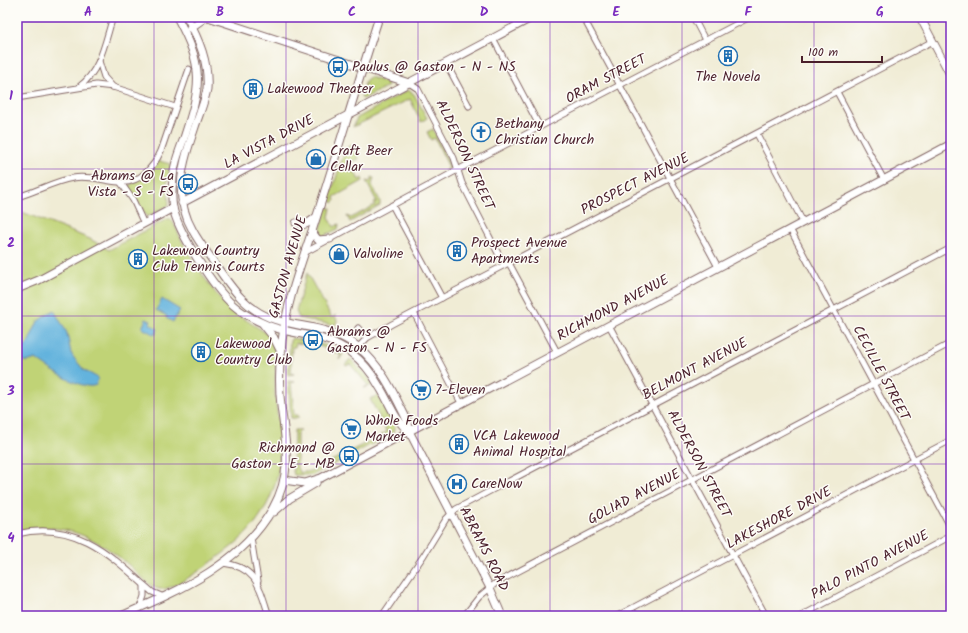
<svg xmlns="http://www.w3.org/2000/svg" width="968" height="633" font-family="Kalam,sans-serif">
  <rect width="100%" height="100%" fill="#fdfcf7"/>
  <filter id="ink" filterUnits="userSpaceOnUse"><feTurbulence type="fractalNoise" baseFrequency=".025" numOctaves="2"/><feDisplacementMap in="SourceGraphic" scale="8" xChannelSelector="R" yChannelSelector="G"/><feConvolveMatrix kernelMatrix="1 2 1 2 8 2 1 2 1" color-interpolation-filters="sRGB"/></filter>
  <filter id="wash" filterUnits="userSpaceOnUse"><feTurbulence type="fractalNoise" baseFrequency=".012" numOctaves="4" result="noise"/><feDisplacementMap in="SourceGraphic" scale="16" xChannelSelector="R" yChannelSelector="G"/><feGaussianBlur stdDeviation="0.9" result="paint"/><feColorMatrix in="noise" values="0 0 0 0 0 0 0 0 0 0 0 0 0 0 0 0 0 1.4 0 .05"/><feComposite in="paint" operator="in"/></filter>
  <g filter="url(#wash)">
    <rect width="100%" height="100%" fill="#f0ecd5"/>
    <g fill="#c0d376" stroke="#857950">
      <polygon points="370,77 387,83 388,86 363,99 361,96 366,80"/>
      <polygon points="408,90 414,94 427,118 421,122 410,99 353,127 357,118"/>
      <polygon points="433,129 451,168 446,172 445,170 449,168 435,138 431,140 427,132"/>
      <polygon points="352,145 359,159 349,162 347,168 350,172 355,172 359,180 362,178 363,181 334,197 335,201 333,203 329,199 346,148"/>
      <polygon points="159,161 171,164 167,182 169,205 147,217 129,189 130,185 142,177"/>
      <polygon points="372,177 374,178 372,185 380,201 380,205 350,222 347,216 351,218 375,205 374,203 377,202 366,181 370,182"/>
      <polygon points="327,208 331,208 329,217 334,227 339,224 338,229 321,237 321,227"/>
      <path d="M17 210 90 239 109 250 167 219H171C176 226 178 234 182 241 193 261 212 291 227 306 236 315 268 333 271 337 279 353 274 376 275 394 276 408 279 421 280 435 284 480 266 520 230 548 217 558 174 592 159 589 149 587 140 575 132 568 99 538 63 520 17 531Z"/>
      <polygon points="307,273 332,318 334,317 335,315 337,321 336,324 332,325 299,318 296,311"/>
      <polygon points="292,338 329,346 343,354 339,360 341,355 319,346 296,343 295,347 292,347 291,373 294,374 288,375 290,341"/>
      <polygon points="350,359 367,375 373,385 364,388 368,385 350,364 347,366 345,365"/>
      <polygon points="288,381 295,382 291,382 294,415 298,415 298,418 291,418"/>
      <polygon points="378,395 395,426 393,433 313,475 294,475 293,471 294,430 301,430 297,433 297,468 300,473 314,470 387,432 370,399"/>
    </g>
    <g fill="#63b3dd" stroke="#566984">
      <polygon points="162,299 180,310 173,322 166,318 167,316 156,310"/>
      <path d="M54 310 67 333 71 353 74 358 84 370 98 378 96 385C83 392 46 367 36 359L27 362 21 360 19 354 28 343 38 321Z"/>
      <polygon points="146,319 151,321 150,324 158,329 155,335 142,328"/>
    </g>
  </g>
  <g filter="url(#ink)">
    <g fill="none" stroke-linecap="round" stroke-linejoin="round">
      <defs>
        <g id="street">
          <polyline points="583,17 718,267"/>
          <polyline points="693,17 705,40"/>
          <polyline points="17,18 17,17"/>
          <polyline points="493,38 540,127"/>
          <polyline points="99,61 104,77 113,87"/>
          <polyline points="446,63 469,106"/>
          <polyline points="409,83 418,89 454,158 462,183 504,265"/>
          <path d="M80 86C101 70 105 41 113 17"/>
          <polyline points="837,92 884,180"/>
          <polyline points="17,98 96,85 113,87 175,107"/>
          <polyline points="757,134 803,222"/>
          <polyline points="121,183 133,200 144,224"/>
          <path d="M17 197C36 192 54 181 73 178 89 175 103 181 119 182 138 185 154 167 161 151L189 69"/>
          <polyline points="392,205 442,298"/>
          <polyline points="790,229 951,528"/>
          <polyline points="304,253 465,166 750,17"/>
          <polyline points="509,263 557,352"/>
          <polyline points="414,313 461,403"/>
          <polyline points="609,325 766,616"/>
          <polyline points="358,328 367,338"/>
          <polyline points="352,354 367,338 392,324 933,41"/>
          <path d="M17 534C71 520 107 551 144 585"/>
          <polyline points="251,538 258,581"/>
          <path d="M223 563C257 567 260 588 269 616"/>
          <polyline points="140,608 144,596 144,585 152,592 164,597"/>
          <polyline points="382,616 424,555 446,519 456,509 951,248"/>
          <polyline points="464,616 479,597 496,583 951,343"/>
          <polyline points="617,616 951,440"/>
          <polyline points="801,616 951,536"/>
        </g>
        <g id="secondary">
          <path d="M177 17C204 67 202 84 184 138 179 151 174 164 173 178 172 187 171 199 173 208 179 234 214 288 233 305 243 314 255 320 267 325 294 336 325 333 350 352 362 361 372 373 379 386 389 401 394 420 409 431"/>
          <path d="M187 17C199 40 209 62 207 89 205 100 201 110 197 121 184 160 171 192 193 231 199 242 206 251 213 261 230 286 246 311 276 320 304 328 333 327 358 347 382 366 395 396 408 422L409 431 490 588 502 616"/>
          <polyline points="208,17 409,83"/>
          <polyline points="920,17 951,76"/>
          <polyline points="190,28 206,17"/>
          <polyline points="182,203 533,17"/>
          <path d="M296 223C303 227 309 223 315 218"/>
          <polyline points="312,232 318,240 330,239"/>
          <polyline points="17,289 39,280 173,208"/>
          <polyline points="263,324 274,338 281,352"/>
          <polyline points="284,480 305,483 321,478 951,144"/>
          <polyline points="274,512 289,499 316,483"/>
          <path d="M121 616C178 591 241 565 273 508 293 472 286 444 281 406 279 389 279 371 281 353 283 314 299 269 312 231 335 160 356 88 379 17"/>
        </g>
      </defs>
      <use href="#street" stroke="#846766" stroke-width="7"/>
      <use href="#secondary" stroke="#846766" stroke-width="9"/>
      <use href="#street" stroke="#fff" stroke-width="5"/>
      <use href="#secondary" stroke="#fff" stroke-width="7"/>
    </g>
  </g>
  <path fill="none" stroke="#7b2cbf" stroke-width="1" stroke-opacity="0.55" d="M154 17V616M286 17V616M418 17V616M550 17V616M682 17V616M814 17V616M17 169H951M17 316H951M17 464H951"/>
  <defs>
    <symbol id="building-ring" viewBox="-11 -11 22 22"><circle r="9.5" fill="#fdfcf7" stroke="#1f6fb2" stroke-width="1.5"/><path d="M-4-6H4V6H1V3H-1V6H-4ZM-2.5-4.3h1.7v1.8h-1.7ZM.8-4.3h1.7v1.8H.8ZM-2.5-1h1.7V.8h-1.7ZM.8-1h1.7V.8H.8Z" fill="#1f6fb2"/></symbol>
    <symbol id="bus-ring" viewBox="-11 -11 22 22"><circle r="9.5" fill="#fdfcf7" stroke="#1f6fb2" stroke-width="1.5"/><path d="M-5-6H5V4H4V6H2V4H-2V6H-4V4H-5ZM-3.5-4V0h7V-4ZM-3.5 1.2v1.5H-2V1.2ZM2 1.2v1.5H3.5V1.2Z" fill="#1f6fb2"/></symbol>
    <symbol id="church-ring" viewBox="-11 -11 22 22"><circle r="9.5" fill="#fdfcf7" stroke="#1f6fb2" stroke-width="1.5"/><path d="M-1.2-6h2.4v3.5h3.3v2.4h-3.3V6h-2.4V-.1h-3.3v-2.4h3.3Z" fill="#1f6fb2"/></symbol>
    <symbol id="shop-ring" viewBox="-11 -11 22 22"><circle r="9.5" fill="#fdfcf7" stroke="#1f6fb2" stroke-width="1.5"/><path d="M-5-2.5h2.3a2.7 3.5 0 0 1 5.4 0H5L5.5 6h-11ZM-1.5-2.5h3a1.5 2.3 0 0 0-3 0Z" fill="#1f6fb2"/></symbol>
    <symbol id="supermarket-ring" viewBox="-11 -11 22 22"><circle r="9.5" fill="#fdfcf7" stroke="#1f6fb2" stroke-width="1.5"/><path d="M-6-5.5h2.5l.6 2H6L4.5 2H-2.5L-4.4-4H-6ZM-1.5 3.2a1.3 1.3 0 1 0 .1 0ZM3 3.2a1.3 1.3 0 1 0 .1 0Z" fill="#1f6fb2"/></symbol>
    <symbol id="hospital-ring" viewBox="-11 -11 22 22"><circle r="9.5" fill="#fdfcf7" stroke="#1f6fb2" stroke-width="1.5"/><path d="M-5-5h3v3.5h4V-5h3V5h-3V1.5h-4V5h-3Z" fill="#1f6fb2"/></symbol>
  </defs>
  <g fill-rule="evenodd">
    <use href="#building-ring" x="717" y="45" width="22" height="22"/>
    <use href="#bus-ring" x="327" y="56" width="22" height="22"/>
    <use href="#building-ring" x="242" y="78" width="22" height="22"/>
    <use href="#church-ring" x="470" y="121" width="22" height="22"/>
    <use href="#shop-ring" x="305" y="148" width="22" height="22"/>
    <use href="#bus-ring" x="177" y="173" width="22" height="22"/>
    <use href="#building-ring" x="446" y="240" width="22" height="22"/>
    <use href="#shop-ring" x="328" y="243" width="22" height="22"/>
    <use href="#building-ring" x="127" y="248" width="22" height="22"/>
    <use href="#bus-ring" x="302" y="329" width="22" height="22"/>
    <use href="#building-ring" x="190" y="341" width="22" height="22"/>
    <use href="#supermarket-ring" x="410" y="379" width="22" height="22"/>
    <use href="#supermarket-ring" x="340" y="418" width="22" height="22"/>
    <use href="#building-ring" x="448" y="433" width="22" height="22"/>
    <use href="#bus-ring" x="338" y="445" width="22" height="22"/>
    <use href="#hospital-ring" x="446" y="473" width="22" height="22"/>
  </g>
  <g text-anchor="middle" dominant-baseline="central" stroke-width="3" stroke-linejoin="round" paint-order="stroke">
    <g font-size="14" fill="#4a1f2b" stroke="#fdfcf7" text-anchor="start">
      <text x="352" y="67">Paulus @ Gaston - N - NS</text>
      <text x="728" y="77" text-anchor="middle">The Novela</text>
      <text x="267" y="89">Lakewood Theater</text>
      <text x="495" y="124">Bethany<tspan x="495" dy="16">Christian Church</tspan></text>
      <text x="330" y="151">Craft Beer<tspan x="330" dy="16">Cellar</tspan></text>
      <text x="174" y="176" text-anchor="end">Abrams @ La<tspan x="174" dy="16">Vista - S - FS</tspan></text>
      <text x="471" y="243">Prospect Avenue<tspan x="471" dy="16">Apartments</tspan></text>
      <text x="152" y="251">Lakewood Country<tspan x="152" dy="16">Club Tennis Courts</tspan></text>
      <text x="353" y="254">Valvoline</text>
      <text x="327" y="332">Abrams @<tspan x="327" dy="16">Gaston - N - FS</tspan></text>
      <text x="215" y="344">Lakewood<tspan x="215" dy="16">Country Club</tspan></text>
      <text x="435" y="390">7-Eleven</text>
      <text x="365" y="421">Whole Foods<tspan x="365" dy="16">Market</tspan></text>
      <text x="473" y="436">VCA Lakewood<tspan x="473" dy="16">Animal Hospital</tspan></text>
      <text x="335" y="448" text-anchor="end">Richmond @<tspan x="335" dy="16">Gaston - E - MB</tspan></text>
      <text x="471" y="484">CareNow</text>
    </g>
    <g font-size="14" fill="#4a1f2b" stroke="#fdfcf7">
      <text transform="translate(606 79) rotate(-28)">ORAM STREET</text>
      <text transform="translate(269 142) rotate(-28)">LA VISTA DRIVE</text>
      <text transform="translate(465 155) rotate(65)">ALDERSON STREET</text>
      <text transform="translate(635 184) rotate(-27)">PROSPECT AVENUE</text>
      <text transform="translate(288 267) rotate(-74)">GASTON AVENUE</text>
      <text transform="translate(613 308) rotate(-28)">RICHMOND AVENUE</text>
      <text transform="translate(695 369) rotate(-28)">BELMONT AVENUE</text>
      <text transform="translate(881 373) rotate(62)">CECILLE STREET</text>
      <text transform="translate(699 464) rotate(62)">ALDERSON STREET</text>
      <text transform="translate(634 497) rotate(-28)">GOLIAD AVENUE</text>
      <text transform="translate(779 518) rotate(-28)">LAKESHORE DRIVE</text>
      <text transform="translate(484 549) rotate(63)">ABRAMS ROAD</text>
      <text transform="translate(870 565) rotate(-28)">PALO PINTO AVENUE</text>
    </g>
  </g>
  <rect width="968" height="633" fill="none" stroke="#fdfcf7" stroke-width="44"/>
  <path d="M802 56v6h80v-6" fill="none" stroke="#4a1f2b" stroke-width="2"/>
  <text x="808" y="56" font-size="12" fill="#4a1f2b" stroke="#fdfcf7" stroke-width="3" paint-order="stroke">100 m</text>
  <rect x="22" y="22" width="924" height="589" fill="none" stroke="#7b2cbf" stroke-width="1.5"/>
  <g font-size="13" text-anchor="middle" font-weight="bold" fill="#7b2cbf">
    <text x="88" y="16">A</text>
    <text x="220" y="16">B</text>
    <text x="352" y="16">C</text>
    <text x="484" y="16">D</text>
    <text x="616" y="16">E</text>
    <text x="748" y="16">F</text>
    <text x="880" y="16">G</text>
    <text x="11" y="100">1</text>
    <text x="11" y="247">2</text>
    <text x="11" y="395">3</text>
    <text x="11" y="542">4</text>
  </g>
</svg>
